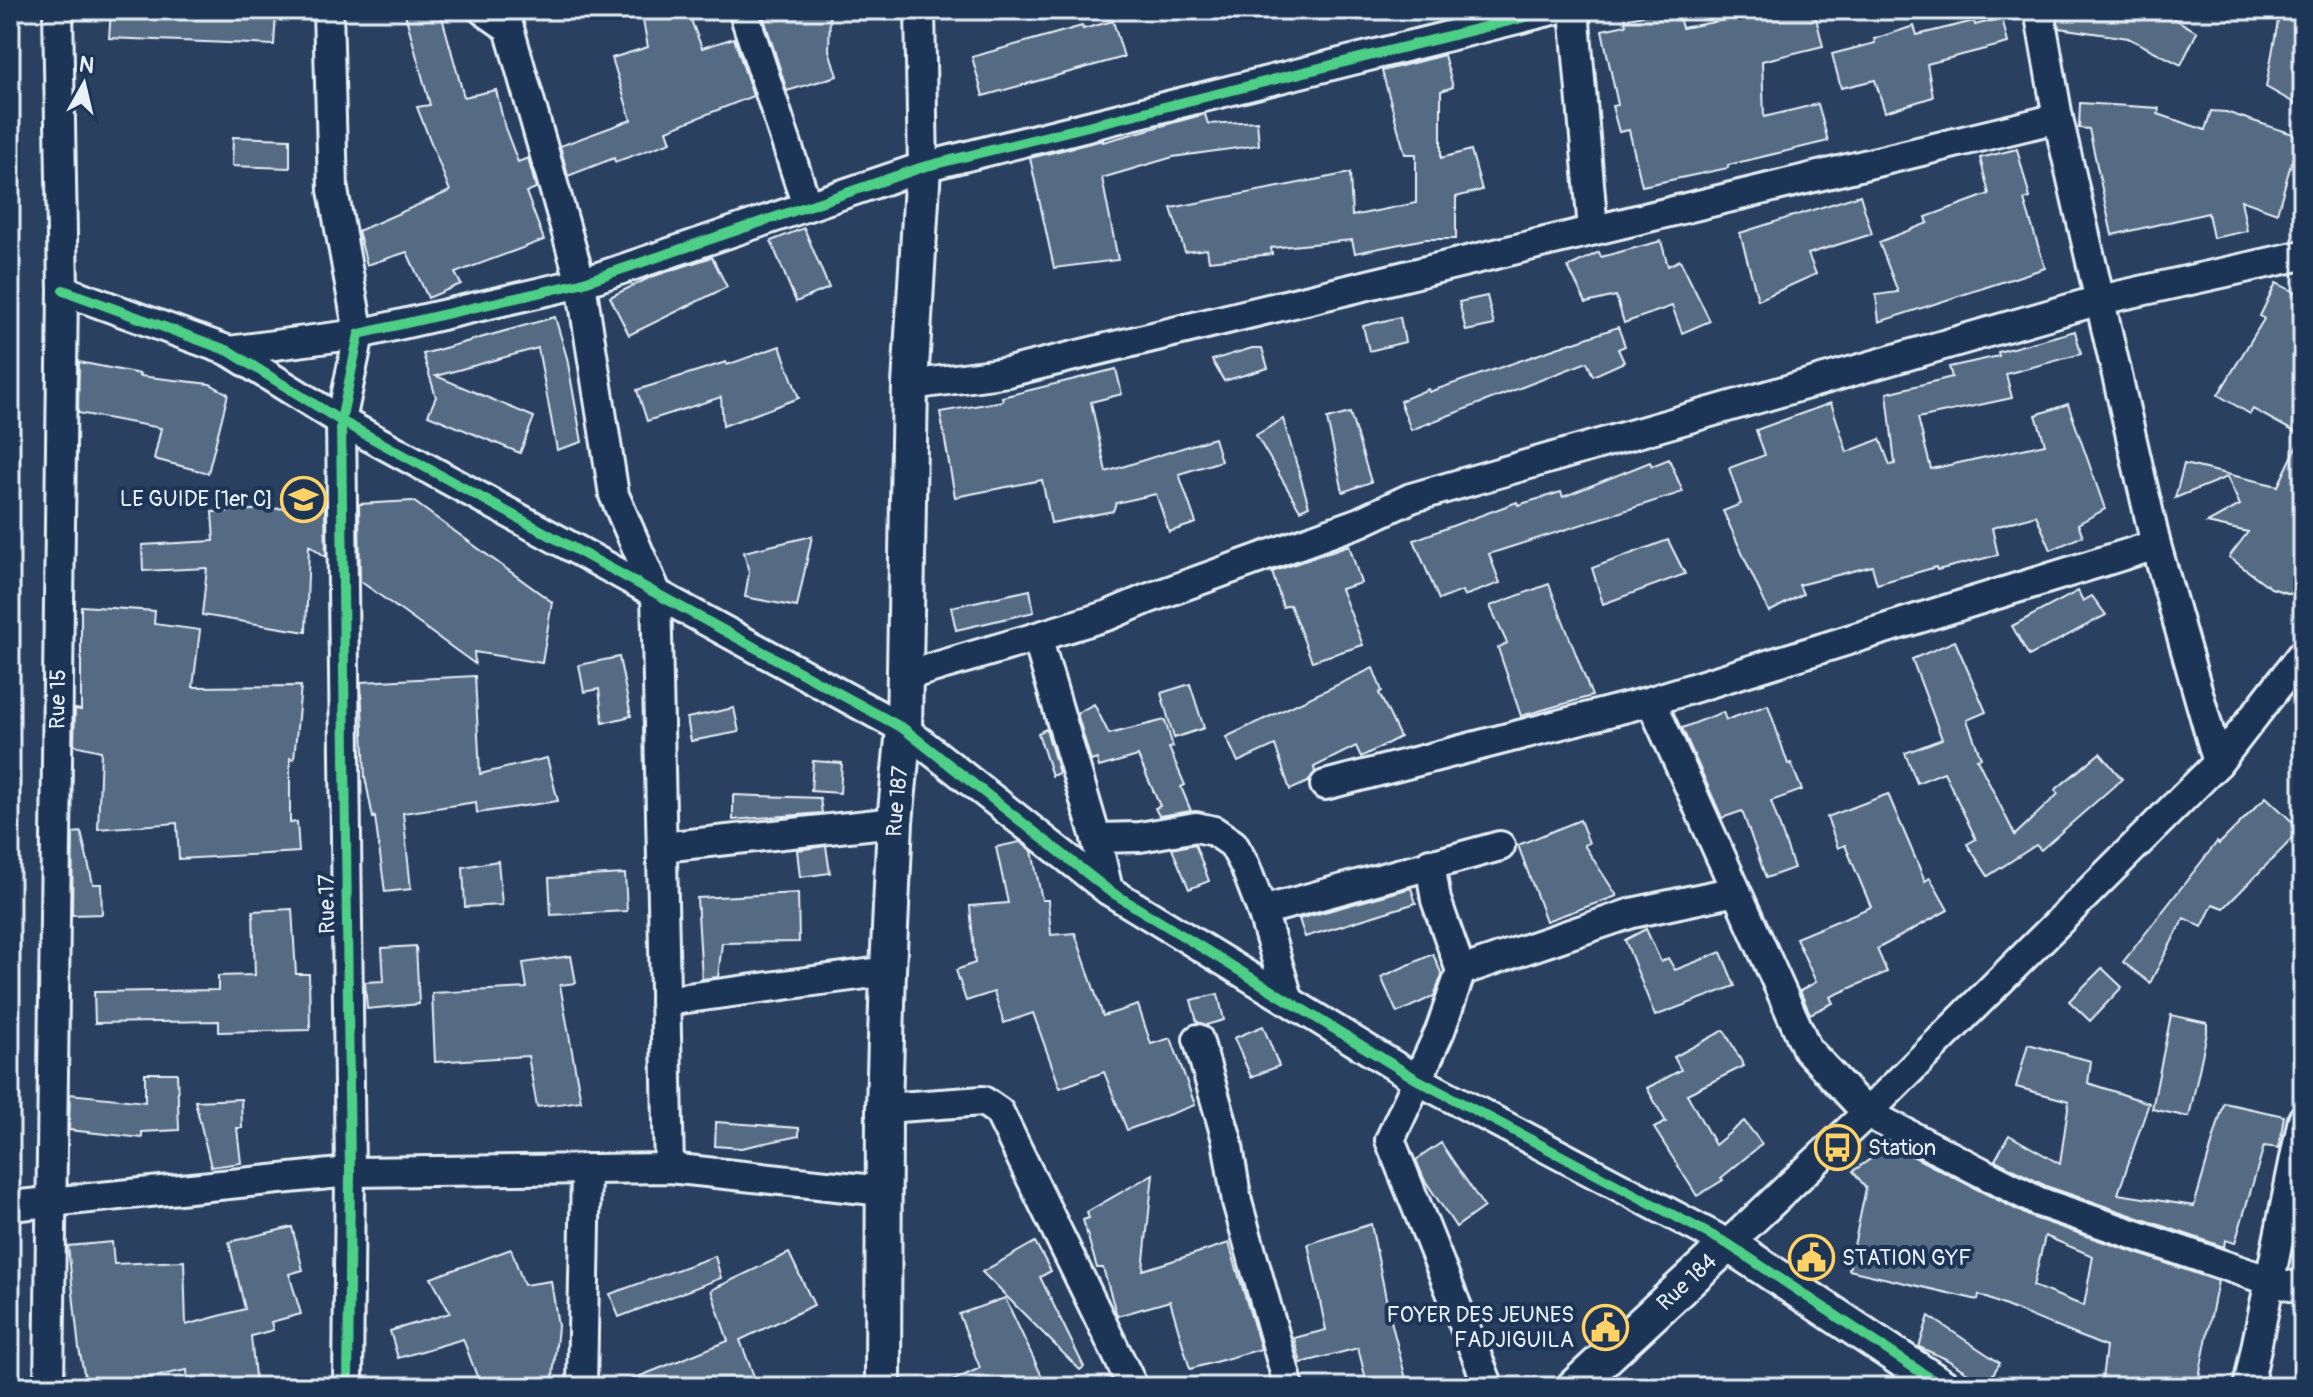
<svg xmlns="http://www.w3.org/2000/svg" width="2313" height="1397" font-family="Pangolin,sans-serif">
  <rect width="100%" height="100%" fill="#294061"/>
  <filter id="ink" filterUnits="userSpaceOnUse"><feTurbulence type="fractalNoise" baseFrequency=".0125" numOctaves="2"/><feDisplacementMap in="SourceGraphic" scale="16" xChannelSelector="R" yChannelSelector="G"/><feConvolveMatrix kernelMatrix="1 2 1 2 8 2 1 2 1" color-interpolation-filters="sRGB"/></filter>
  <g filter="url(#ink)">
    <g fill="#556a83" stroke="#e8f1f8" stroke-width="2" fill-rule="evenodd">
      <polygon points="111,10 276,13 274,45 109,38"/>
      <polygon points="404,10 440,10 464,97 496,90 505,128 518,162 528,158 536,188 526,192 544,240 455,273 461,284 428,298 407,252 367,265 358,231 450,191 417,107 430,105"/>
      <polygon points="641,10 687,10 702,48 734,38 753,96 667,130 671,142 615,162 614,158 568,176 560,146 631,120 612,58 648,47"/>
      <polygon points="771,10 830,10 829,50 837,76 787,91 762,12"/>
      <polygon points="1664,10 1677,10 1682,28 1762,13 1761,10 1814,10 1823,46 1762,61 1764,117 1818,104 1828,141 1728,165 1728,168 1642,186 1629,130 1619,132 1612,106 1618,105 1602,30 1626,25 1625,19"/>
      <polygon points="2056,10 2123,13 2124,10 2159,10 2197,32 2181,65 2128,38 2059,28"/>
      <polygon points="2280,10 2303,17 2303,108 2266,87"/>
      <polygon points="2002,18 2008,43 1927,64 1933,97 1885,112 1875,80 1841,88 1832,54 1875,43 1874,39 1914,26 1917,35 1974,21 1975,25"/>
      <polygon points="1113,21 1124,57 983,96 972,57 1082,26 1083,29"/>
      <polygon points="1444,55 1453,87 1441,91 1441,158 1471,150 1482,190 1456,197 1456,239 1425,239 1355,253 1352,240 1271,248 1272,254 1209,261 1207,249 1185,252 1171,208 1350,173 1352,216 1416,203 1416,154 1405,154 1382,71"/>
      <polygon points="2080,103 2159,108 2158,114 2205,130 2211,111 2226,112 2299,136 2277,213 2241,200 2247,231 2213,238 2208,213 2112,235 2089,129 2079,128"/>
      <polygon points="1205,114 1208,124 1257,121 1259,145 1173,157 1102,178 1118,260 1054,268 1030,158 1103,140 1103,142"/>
      <polygon points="233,137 290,139 290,168 232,166"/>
      <polygon points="2017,149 2030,198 2024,200 2045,268 1879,322 1876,295 1898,292 1879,242 1928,223 1926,217 1989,194 1980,158"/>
      <polygon points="1860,195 1872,234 1808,254 1816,274 1758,300 1740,233"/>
      <polygon points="804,228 829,288 796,302 771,241"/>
      <polygon points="1661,241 1668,266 1680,260 1710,321 1682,333 1672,306 1624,323 1616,296 1586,303 1568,267 1599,252 1601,257"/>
      <polygon points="712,257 727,287 629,335 610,297 651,277"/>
      <polygon points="2276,283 2303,296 2303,598 2271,588 2229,557 2248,532 2207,523 2240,505 2227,477 2175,498 2184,464 2278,486 2302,436 2253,409 2250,414 2218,395 2264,319 2260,316"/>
      <polygon points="1487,296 1494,325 1466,331 1459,302"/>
      <polygon points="555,317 567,358 582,442 557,450 538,348 436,376 534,417 520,453 428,415 436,397 423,354"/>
      <polygon points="1400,317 1405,342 1369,351 1363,326"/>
      <polygon points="1618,327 1625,346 1618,349 1624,362 1593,376 1587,362 1411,430 1400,401 1428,389 1429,392"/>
      <polygon points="2075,331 2081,354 2006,374 2012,398 1918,418 1931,469 2045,444 2036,415 2068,404 2105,509 2078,524 2083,536 2051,550 2036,515 1992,528 1998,555 1937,570 1936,567 1877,584 1872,566 1799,585 1803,594 1769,612 1723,511 1741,504 1729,468 1765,455 1756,430 1831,403 1847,452 1880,439 1890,465 1895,464 1887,393 1952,377 1949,367 1999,356 1998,352"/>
      <polygon points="780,346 799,398 723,426 721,397 647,421 637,390 726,362 727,365"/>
      <polygon points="1252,348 1262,348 1268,368 1224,381 1212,360"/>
      <polygon points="79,362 140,374 139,376 210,384 228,394 208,473 154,459 161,428 78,413"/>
      <polygon points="1116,369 1122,394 1091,402 1106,472 1214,438 1221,461 1179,474 1196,523 1169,532 1156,494 1116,503 1113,511 1051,523 1042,480 955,497 940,412 1003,401 1002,397"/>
      <polygon points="1350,413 1371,482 1343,492 1327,419"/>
      <polygon points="1283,419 1309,506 1300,510 1256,435"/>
      <polygon points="1669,459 1683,492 1489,554 1500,583 1464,596 1462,591 1439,600 1414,540 1517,502 1518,505 1561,492 1563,497 1650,462 1652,466"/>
      <polygon points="413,501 552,602 542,663 474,652 475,664 360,581 359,504"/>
      <polygon points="325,506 326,557 309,545 306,632 202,615 207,568 143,571 142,545 214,541 212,512"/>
      <polygon points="812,536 797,607 745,597 749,573 744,552"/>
      <polygon points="1668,540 1685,574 1603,604 1592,568"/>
      <polygon points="1349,545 1361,583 1341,589 1363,645 1312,661 1290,605 1283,607 1272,572"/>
      <polygon points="1549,584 1592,696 1521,716 1498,648 1507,643 1490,606"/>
      <polygon points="1030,590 1034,612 956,630 951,607"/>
      <polygon points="2078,591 2083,601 2092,596 2106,615 2029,656 2012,626"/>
      <polygon points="81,606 155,611 154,624 200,630 193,687 301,686 294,759 290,758 290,823 297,822 299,852 179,859 177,823 98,829 101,751 74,745 75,709 81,710"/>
      <polygon points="1955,641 1986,712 1967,720 1981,758 1977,759 2015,835 2058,794 2055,790 2100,753 2122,779 2041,850 2036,845 1988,876 1967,844 1976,839 1944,772 1917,783 1905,753 1942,739 1912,659"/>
      <polygon points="619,657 631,716 603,723 599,689 584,692 579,665"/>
      <polygon points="1373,668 1382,691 1379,693 1400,737 1361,757 1356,746 1314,767 1315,772 1308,782 1290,790 1275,745 1238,762 1226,737"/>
      <polygon points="475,676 480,774 547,758 558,801 477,813 476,802 403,813 411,889 385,892 375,817 373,818 365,777 361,682"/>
      <polygon points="1190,684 1204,728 1174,738 1161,693"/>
      <polygon points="1094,704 1109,734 1165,720 1173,747 1169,748 1185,785 1181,787 1191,811 1159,816 1155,808 1160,806 1138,756 1099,767 1097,759 1091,761 1077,713"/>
      <polygon points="1768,705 1788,764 1791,763 1802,790 1771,801 1794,868 1766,878 1742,811 1722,818 1682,728 1723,712 1726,720"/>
      <polygon points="734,708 739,732 691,741 687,718"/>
      <polygon points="1046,729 1059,773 1052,776 1038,733"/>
      <polygon points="813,761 842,763 840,793 811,791"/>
      <polygon points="1888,794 1925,881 1930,878 1948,910 1877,949 1887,972 1830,997 1833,1003 1810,1014 1800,991 1816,982 1796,938 1871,907 1845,845 1838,848 1827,817"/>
      <polygon points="733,795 820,798 822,813 733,820"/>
      <polygon points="2266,797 2301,830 2224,908 2213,904 2202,927 2184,918 2150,983 2123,962 2217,842 2219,844"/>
      <polygon points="1580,820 1589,843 1584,845 1617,896 1546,921 1518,845"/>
      <polygon points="81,832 93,884 101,884 102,914 72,915 73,833"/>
      <polygon points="1020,842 1032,851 1042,900 1048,900 1051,935 1075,933 1103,1016 1138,1005 1151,1044 1171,1038 1195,1105 1127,1130 1104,1072 1060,1088 1033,1013 1004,1023 994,992 966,1001 956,970 975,963 970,906 1008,903 996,847"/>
      <polygon points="1195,844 1209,881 1189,889 1172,849"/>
      <polygon points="826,846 830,873 800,877 797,850"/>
      <polygon points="498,861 502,905 465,907 463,867"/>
      <polygon points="625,874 627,911 551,915 549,878"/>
      <polygon points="1411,888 1416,903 1305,937 1299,919"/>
      <polygon points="798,893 799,942 722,943 718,977 702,979 697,898"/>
      <polygon points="292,909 296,974 309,974 310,1030 219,1032 219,1021 95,1023 94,992 218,990 218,976 255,975 253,911"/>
      <polygon points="1646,929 1661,962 1668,958 1675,970 1721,952 1735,986 1655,1016 1625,940"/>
      <polygon points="416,946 419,1004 367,1009 365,982 384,981 382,948"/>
      <polygon points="1433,954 1442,975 1434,996 1397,1013 1381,977"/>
      <polygon points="571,956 576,983 560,985 581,1101 537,1107 528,1056 435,1062 432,993 527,988 523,963"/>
      <polygon points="2102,968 2122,987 2090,1021 2069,1001"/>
      <polygon points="1218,994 1224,1020 1206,1025 1197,1022 1191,1000"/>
      <polygon points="2171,1015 2207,1023 2207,1033 2189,1117 2152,1109"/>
      <polygon points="1263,1026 1279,1066 1251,1077 1234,1038"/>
      <polygon points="1724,1030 1744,1066 1687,1094 1715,1145 1744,1121 1762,1144 1721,1178 1723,1180 1697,1196 1654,1128 1666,1122 1647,1088 1681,1070 1674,1057"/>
      <polygon points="2028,1044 2091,1061 2088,1083 2149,1103 2118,1194 2194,1206 2224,1103 2284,1116 2279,1148 2264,1146 2235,1243 2225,1240 2224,1247 2046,1186 1995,1160 2009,1135 2060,1164 2069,1101 2016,1087"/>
      <polygon points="145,1073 177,1073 179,1130 142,1132 142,1138 69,1130 70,1094 145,1102"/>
      <polygon points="241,1099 242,1128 237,1128 241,1163 211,1167 195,1101"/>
      <polygon points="716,1122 799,1128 799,1136 741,1148 715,1146"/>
      <polygon points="1441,1143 1484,1207 1456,1227 1424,1179 1416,1160"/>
      <path d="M1891 1145 2031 1217 2218 1281 2197 1387H2158L2133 1381 2132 1387H2101L2106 1347 1979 1295 1978 1300 1849 1270 1866 1188 1853 1171ZM2045 1236 2093 1256 2084 1306 2033 1286Z"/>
      <polygon points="1153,1174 1143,1270 1229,1243 1261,1349 1190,1369 1170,1301 1117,1316 1103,1268 1097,1268 1083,1220 1089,1218 1087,1212"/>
      <polygon points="1371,1224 1389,1313 1408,1387 1368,1387 1358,1348 1301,1363 1294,1338 1326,1330 1308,1244"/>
      <polygon points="292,1227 303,1270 289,1274 301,1314 271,1322 273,1330 251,1336 256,1387 188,1387 187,1370 101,1387 87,1387 79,1349 68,1246 112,1242 114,1264 184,1261 186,1325 245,1309 229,1242"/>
      <polygon points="1035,1242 1051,1271 1040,1277 1084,1367 1080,1370 982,1272"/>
      <polygon points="511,1249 524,1285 551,1281 558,1326 552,1387 481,1387 463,1339 398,1358 390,1331 450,1313 431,1278"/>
      <polygon points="789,1253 814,1305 740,1340 758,1387 613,1387 728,1341 711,1290"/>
      <polygon points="715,1256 721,1278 619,1317 610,1294"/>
      <polygon points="1005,1298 1047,1387 939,1387 980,1368 959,1314"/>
      <polygon points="1929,1316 2000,1363 1986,1385 1946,1359 1919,1347"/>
    </g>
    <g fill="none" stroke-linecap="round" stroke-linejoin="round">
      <defs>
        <g id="minor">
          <polyline points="483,10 509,28 581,283 614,495 656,592 669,1168"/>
          <polyline points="920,10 923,167"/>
          <polyline points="1574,10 1593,230"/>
          <polyline points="2039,10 2058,118 2156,545 2218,763"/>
          <polyline points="745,16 807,206"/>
          <polyline points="63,290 229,351 341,421 904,729 1108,890 1416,1079 1728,1244 1867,1113 2218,763 2303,653"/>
          <polyline points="229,351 359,334 333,190 328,10"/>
          <polyline points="910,385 1008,372 2058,118"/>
          <polyline points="905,676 1037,637"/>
          <polyline points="1651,701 1807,1049 1867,1113 2039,1202 2270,1281 2303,1289"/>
          <polyline points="1325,785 1651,701 2156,545"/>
          <polyline points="1096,838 1140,837 1196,827 1214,831 1233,844 1245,866 1262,911 1288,998"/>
          <polyline points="662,847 895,822"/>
          <polyline points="1430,863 1436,900 1461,971 1440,1031 1390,1140 1489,1387"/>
          <polyline points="1108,890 1096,838 1037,637 1109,615 1147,599 1360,522 1411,498 2100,300 2303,255"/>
          <polyline points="1262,911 1500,846"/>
          <polyline points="1461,971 1632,913 1736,891"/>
          <polyline points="665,1001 888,971"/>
          <polyline points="1198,1039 1227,1140 1237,1202 1289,1387"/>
          <polyline points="884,1108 983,1101 999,1112 1133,1387"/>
          <polyline points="10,1206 350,1172 669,1168 883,1191"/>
          <path id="s1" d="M49 1387 63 290 58 10"/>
          <polyline points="348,1387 350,1172 341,421 359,334 581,283 923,167 1553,10"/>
          <polyline points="582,1387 586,1170"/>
          <polyline points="2248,1387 2303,1119"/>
        </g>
        <g id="tertiary">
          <path id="s2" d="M883 1387 884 1108 888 971 895 822 904 729 910 385 923 167"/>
          <path id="s3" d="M1574 1387 1728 1244 1943 1387"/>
        </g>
      </defs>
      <use href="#minor" stroke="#e8f1f8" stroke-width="34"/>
      <use href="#tertiary" stroke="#e8f1f8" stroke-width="40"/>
      <use href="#minor" stroke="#1d3557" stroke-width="28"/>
      <use href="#tertiary" stroke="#1d3557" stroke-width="34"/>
      <defs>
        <g id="cycleway">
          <polyline points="63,290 229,351 341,421 904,729 1108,890 1416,1079 1728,1244 1943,1387"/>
          <polyline points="348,1387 350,1172 341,421 359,334 581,283 923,167 1553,10"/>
        </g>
      </defs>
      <use href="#cycleway" stroke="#1d3557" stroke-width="15"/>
      <use href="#cycleway" stroke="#4dcf88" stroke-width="10"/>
    </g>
  </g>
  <defs>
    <symbol id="school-ring" viewBox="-11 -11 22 22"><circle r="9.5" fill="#1d3557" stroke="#ffd166" stroke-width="1.5"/><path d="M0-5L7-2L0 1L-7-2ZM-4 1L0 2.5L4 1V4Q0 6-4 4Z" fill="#ffd166"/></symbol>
    <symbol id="bus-ring" viewBox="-11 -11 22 22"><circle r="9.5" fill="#1d3557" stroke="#ffd166" stroke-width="1.5"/><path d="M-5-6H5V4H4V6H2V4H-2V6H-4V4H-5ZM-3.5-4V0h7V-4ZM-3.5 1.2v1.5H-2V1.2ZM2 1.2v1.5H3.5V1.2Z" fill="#ffd166"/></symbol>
    <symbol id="civic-ring" viewBox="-11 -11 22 22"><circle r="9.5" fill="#1d3557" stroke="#ffd166" stroke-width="1.5"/><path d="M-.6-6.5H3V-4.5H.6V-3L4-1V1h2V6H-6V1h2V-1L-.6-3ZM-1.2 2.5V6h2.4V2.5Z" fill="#ffd166"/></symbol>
  </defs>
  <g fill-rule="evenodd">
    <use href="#school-ring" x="278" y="474" width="51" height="51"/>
    <use href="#bus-ring" x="1812" y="1122" width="51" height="51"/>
    <use href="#civic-ring" x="1786" y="1232" width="51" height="51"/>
    <use href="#civic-ring" x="1580" y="1302" width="51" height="51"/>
  </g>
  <g text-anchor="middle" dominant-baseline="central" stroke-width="8" stroke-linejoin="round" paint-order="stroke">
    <g font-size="22" fill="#e8f1f8" stroke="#1d3557" text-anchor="end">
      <text x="273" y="499">LE GUIDE [1er C]</text>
      <text x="1868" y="1148" text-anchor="start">Station</text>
      <text x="1842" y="1258" text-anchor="start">STATION GYF</text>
      <text x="1574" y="1315">FOYER DES JEUNES<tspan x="1574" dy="25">FADJIGUILA</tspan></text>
    </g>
    <g font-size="22" fill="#e8f1f8" stroke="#1d3557">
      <text stroke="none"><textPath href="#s1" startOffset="688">Rue 15</textPath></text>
      <text stroke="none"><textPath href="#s2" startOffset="586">Rue 187</textPath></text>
      <text transform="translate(327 904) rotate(-91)">Rue 17</text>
      <text stroke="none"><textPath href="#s3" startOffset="154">Rue 184</textPath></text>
    </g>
  </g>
  <rect width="2313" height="1397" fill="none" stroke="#1d3557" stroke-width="40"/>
  <rect x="20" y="20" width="2273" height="1357" fill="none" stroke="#e8f1f8" stroke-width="3" filter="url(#ink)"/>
  <g transform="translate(84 84) rotate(8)" stroke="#1d3557" stroke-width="6" paint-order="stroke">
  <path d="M0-6L14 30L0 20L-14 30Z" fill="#e8f1f8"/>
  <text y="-12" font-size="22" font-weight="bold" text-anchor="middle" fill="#e8f1f8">N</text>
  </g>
</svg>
